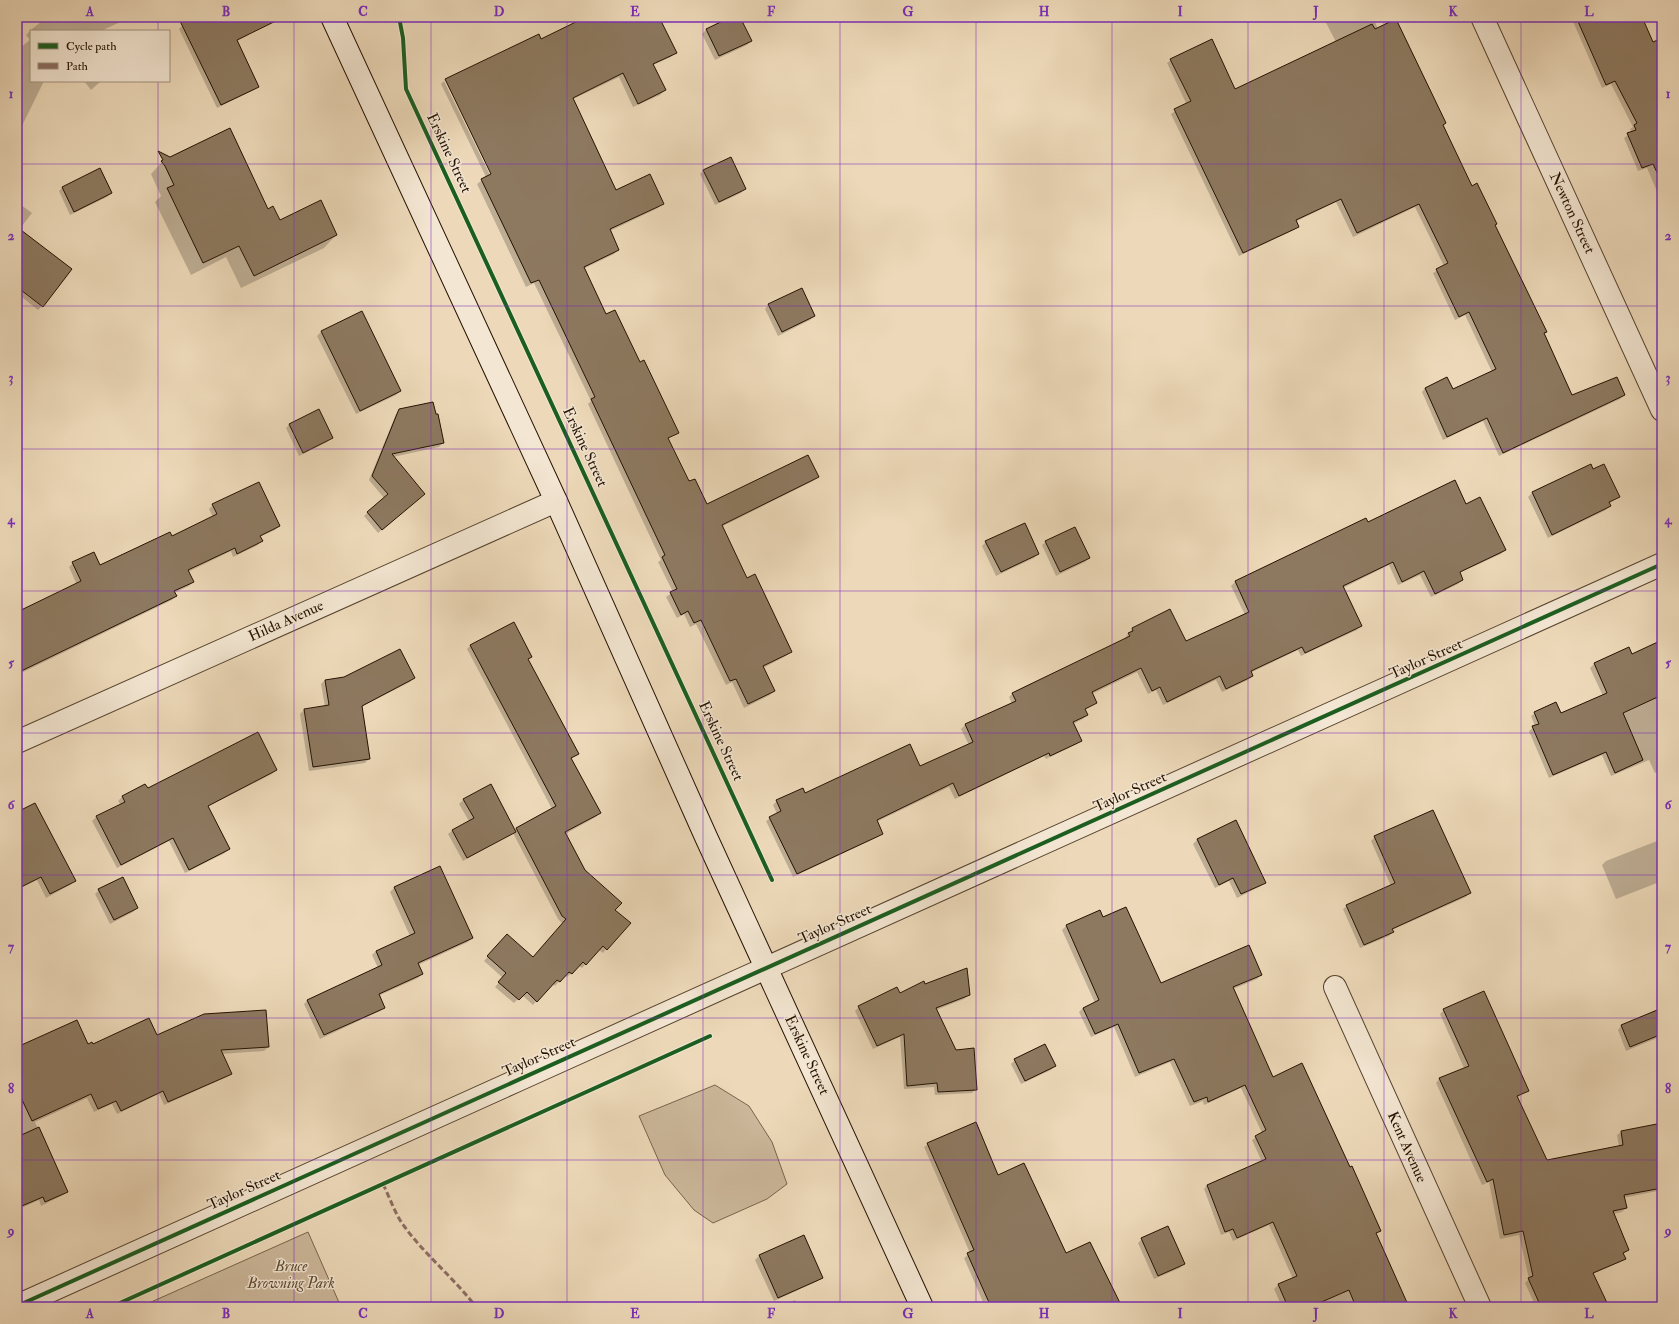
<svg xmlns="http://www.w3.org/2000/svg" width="1679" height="1324" font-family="'IM FELL Double Pica',serif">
  <rect width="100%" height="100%" fill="#edd9b9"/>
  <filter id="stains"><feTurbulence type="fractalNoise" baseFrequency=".005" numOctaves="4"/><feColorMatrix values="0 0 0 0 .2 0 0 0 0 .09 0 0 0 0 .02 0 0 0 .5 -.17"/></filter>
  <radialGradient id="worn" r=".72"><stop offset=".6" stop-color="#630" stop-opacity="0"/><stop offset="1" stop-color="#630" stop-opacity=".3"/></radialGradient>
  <g fill="#cbb79a" stroke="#78644d">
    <polygon points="715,1085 749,1106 772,1142 787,1184 767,1199 713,1223 694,1210 665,1175 639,1116"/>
    <polygon points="308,1232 341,1307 140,1307"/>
  </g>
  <g fill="#0003">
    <polygon points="47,17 131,17 103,30 103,31 31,31 31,81 44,81 17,136 17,50 30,40 26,35 32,29"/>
    <polygon points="200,17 243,17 251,32 247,36 237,41 258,86 254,90 217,108 179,29 183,25"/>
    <polygon points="588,17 658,17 675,52 671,57 653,65 665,90 660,95 633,107 619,77 573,99 616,191 662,203 658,208 610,231 618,250 614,254 583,269 605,316 640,363 677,432 668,439 689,483 707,506 818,477 813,481 721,527 746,579 791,652 786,656 763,668 774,691 770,695 744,708 732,682 726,685 696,624 690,627 684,614 677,618 666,597 673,592 658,562 661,560 588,404 591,401 534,283 526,287 477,184 486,177 441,84 444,81 492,179 494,178 445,80 538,35 541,40"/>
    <polygon points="733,17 739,17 751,41 747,45 715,60 702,34 706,30"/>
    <polygon points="1323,17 1373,17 1378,29 1442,126 1472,187 1494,226 1546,331 1543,335 1571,396 1624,395 1620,399 1499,456 1483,421 1443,440 1422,392 1425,388 1453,391 1492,372 1465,315 1455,320 1433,273 1444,266 1415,207 1353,237 1336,202 1295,222 1298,226 1294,230 1239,256 1171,114 1186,103 1167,63 1171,60 1235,90 1336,42"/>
    <polygon points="1556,17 1567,17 1558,21"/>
    <polygon points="1571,17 1628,17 1653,43 1662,44 1662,203 1647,168 1638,171 1624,138 1632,132 1630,129 1633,127 1611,84 1602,88"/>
    <polygon points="84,81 101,81 91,90"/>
    <polygon points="163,161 268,210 280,221 336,235 324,248 241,288 226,257 191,275 155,202 161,196 151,174"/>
    <polygon points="704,170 745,189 741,193 715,205 700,174"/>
    <polygon points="63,187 111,193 107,197 70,215 59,191"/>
    <polygon points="17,202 32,213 19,230 42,306 38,310 17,293"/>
    <polygon points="1662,213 1662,223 1659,216"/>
    <polygon points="768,305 814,316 810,320 778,336 765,309"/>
    <polygon points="361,312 400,391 396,395 356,414 317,336 321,332"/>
    <polygon points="400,409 435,415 443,443 439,447 393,457 420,498 378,533 364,516 384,498 369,480 396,414"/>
    <polygon points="290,424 331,438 327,442 299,456 286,428"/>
    <polygon points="1590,466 1619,497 1609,504 1610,506 1606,510 1548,538 1528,497 1532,493"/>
    <polygon points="213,505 279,526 275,530 259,537 261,541 258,545 233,557 231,551 188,572 193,582 189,586 174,593 176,596 172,600 17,675 17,609 19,612 77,585 69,567 73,563 100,567 171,537 213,517 209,509"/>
    <polygon points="1465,505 1505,550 1501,554 1459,573 1462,580 1458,584 1431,597 1420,575 1398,585 1389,565 1343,588 1360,626 1357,630 1301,656 1298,650 1250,673 1252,676 1248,680 1222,692 1216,680 1163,705 1156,690 1148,694 1137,672 1092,694 1096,702 1085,710 1087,715 1083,719 1073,724 1081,740 1077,744 1046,759 1044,756 955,799 949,787 876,822 882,833 878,837 793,877 766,821 777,814 773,805 777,801 920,768 969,745 961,729 965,725 1012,704 1009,697 1012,694 1126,640 1125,638 1132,629 1170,611 1185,643 1245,615 1231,586 1235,582 1366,520 1367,523"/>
    <polygon points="986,542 1038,554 1034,558 996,576 982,546"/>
    <polygon points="1046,542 1089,558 1085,562 1056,576 1042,545"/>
    <polygon points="1662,641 1662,770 1655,773 1649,760 1611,776 1602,755 1549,778 1529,731 1535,726 1531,716 1535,713 1560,715 1603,696 1590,668 1594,664 1632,655"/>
    <polygon points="471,645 531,656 528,660 577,754 570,759 600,813 596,817 565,834 585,871 614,910 606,949 603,953 599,950 582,968 579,966 567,977 565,975 555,986 552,983 533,1005 522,995 514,1003 495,987 503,978 484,961 503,940 532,958 563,924 558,919 513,833 463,861 448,834 452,831 469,821 459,804 463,800 491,785 514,830 552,809 467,649"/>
    <polygon points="414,678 410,682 361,707 369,759 365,763 309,771 300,714 304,710 325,707 321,684 325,680"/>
    <polygon points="276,770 272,774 207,807 229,849 225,853 185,873 169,841 117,868 92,821 96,817 121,805 118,801 122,797 145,785 147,790"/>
    <polygon points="17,813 74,881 70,885 46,898 37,880 17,890"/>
    <polygon points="1236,822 1264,882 1261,886 1237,898 1229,881 1215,888 1193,844 1197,840"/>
    <polygon points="1375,837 1470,893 1466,897 1392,930 1393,932 1389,936 1360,948 1343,909 1347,906 1391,886 1371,841"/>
    <polygon points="1662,839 1662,881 1616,899 1602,865 1606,861"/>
    <polygon points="439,867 472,938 468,942 418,965 422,974 418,978 378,996 384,1007 380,1011 320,1039 304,1004 308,1000 378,968 372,955 376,951 410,936 390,892 394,888"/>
    <polygon points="122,878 137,908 133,912 110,924 95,894 99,890"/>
    <polygon points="1100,911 1103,918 1161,984 1261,975 1257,979 1233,989 1272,1079 1379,1231 1375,1235 1406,1304 1408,1303 1410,1307 1282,1307 1274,1289 1278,1285 1293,1279 1269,1225 1233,1241 1229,1232 1221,1235 1204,1189 1207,1185 1262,1162 1252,1140 1262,1133 1241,1088 1204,1105 1203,1101 1190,1106 1170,1062 1135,1077 1114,1027 1091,1037 1079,1012 1083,1008 1095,1003 1062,930 1066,926"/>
    <polygon points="924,985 969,995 964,999 936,1010 976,1089 972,1093 935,1095 934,1087 904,1089 900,1037 873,1049 855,1011 859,1007"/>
    <polygon points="1662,1009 1662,1036 1626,1051 1618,1030 1621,1026"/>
    <polygon points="1444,1010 1528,1090 1517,1098 1546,1161 1619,1147 1617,1135 1621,1132 1662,1124 1662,1190 1623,1198 1626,1208 1622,1212 1613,1214 1628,1250 1622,1254 1624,1259 1620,1262 1593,1274 1607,1307 1533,1307 1535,1305 1525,1283 1529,1279 1519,1235 1500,1239 1489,1182 1482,1185 1436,1083 1439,1079 1464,1068 1440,1014"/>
    <polygon points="157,1037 268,1047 264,1051 221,1054 231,1074 227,1077 164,1105 159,1094 117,1114 112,1104 94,1112 87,1098 35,1122 67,1191 63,1195 41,1206 39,1200 17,1210 17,1048 93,1045"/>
    <polygon points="1015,1060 1055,1066 1051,1070 1021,1084 1011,1064"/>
    <polygon points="928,1144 998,1176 1065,1254 1120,1307 1009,1307 1003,1294 983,1302 964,1258 970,1253 924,1147"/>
    <polygon points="803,1236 822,1278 818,1281 774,1301 755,1260 759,1256"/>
    <polygon points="1142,1239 1184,1264 1180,1268 1154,1279 1138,1243"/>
    <polygon points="795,1300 799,1307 780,1307"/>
  </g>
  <g fill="#8d7960" stroke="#241100">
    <polygon points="178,17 284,17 237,40 259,87 221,105"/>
    <polygon points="586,17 659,17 677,53 653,64 666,90 638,104 623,73 573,98 616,190 650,174 664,204 610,229 619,250 584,267 606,314 615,310 640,362 644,360 679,433 668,438 689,481 695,479 707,504 808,455 819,477 722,525 747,578 755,574 792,652 763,666 775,691 748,704 736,679 730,681 701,620 694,623 688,611 681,615 670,592 677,589 662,557 665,555 591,399 595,397 539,280 531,283 481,179 491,174 445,79 539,34 541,39"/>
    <polygon points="731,17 740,17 752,41 719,56 706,29"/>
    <polygon points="1576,17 1642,17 1653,42 1662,38 1662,183 1653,164 1642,168 1627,133 1636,130 1634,125 1637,123 1615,81 1606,85"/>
    <polygon points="1396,19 1446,123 1443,125 1472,186 1477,183 1497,224 1495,225 1547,332 1544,333 1572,395 1617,377 1625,395 1503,453 1487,418 1447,437 1425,388 1447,377 1453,389 1496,369 1469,312 1459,317 1436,269 1448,263 1419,204 1357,233 1341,199 1296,220 1299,227 1243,253 1174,109 1191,101 1170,59 1212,39 1235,89 1372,24 1375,29"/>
    <polygon points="230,128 268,209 273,206 280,220 321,200 337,235 254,276 239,246 203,263 167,188 174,185 165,166 161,161 163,160 158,151 170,157"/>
    <polygon points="731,157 746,189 719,202 703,170"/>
    <polygon points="100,168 112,193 74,212 62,187"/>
    <polygon points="17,227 72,269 43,307 17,287"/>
    <polygon points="802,288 815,316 782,332 768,304"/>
    <polygon points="362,311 401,391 360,411 321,331"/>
    <polygon points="433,402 436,414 438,414 444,443 392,454 425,494 382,530 367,512 388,494 372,476 399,409"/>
    <polygon points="319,409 333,438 303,453 289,424"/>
    <polygon points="1591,464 1593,469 1604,464 1620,497 1609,502 1611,506 1552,535 1532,492"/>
    <polygon points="1455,480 1466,504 1480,497 1506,550 1460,572 1463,580 1435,594 1424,571 1402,582 1393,562 1343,586 1362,626 1305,653 1302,647 1251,671 1253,676 1226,689 1220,676 1167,702 1160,687 1152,691 1141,668 1092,692 1097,703 1085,709 1088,715 1073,722 1082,741 1050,756 1049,753 959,796 953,783 877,820 883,834 797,874 769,817 781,811 776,800 803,788 805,793 910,744 920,766 973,742 965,724 1016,701 1012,693 1130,636 1128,633 1133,631 1132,628 1170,609 1186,641 1249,612 1235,581 1366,518 1368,522"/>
    <polygon points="259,482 280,526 260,536 263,541 237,554 235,548 188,570 194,582 174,591 177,596 17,673 17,612 81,581 72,562 94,552 100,565 170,532 172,536 217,514 212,504"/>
    <polygon points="1025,523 1039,554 1001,572 985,541"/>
    <polygon points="1075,527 1090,558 1060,572 1045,541"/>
    <polygon points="514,622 532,657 528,659 579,754 571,758 601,813 565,832 585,870 622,903 615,910 631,923 607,950 603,946 586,965 583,962 572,974 569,972 560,982 557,980 537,1002 527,992 519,1000 498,982 506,973 487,956 507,934 533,957 566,919 562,916 516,828 556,806 470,645"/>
    <polygon points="1662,640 1662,695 1623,713 1643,760 1615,773 1606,752 1553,775 1532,726 1539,724 1534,712 1556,702 1561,713 1607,693 1594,663 1629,647 1632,654"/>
    <polygon points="400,649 415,678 362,706 370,759 313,767 304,709 329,705 325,680 344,677"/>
    <polygon points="258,732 277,770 208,806 230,849 189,870 173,838 121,865 96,816 125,802 122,796 145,784 148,788"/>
    <polygon points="491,784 516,832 467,858 452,830 474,818 463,799"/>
    <polygon points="35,803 76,881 50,894 41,877 17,889 17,812"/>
    <polygon points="1433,810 1471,893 1392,929 1394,932 1364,945 1346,905 1395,883 1374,836"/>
    <polygon points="1236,820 1266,883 1241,894 1233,878 1219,885 1197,839"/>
    <polygon points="440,866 473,938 418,963 423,974 379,994 385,1008 324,1035 307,1000 382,965 376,951 415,933 394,887"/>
    <polygon points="123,877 138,908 114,920 98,889"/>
    <polygon points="1126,907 1161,983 1249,945 1262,975 1233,987 1273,1077 1302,1063 1350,1167 1352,1166 1381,1231 1376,1233 1409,1307 1356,1307 1349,1290 1310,1307 1288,1307 1278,1284 1297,1276 1273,1222 1237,1238 1233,1229 1225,1232 1207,1185 1266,1159 1255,1136 1266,1130 1245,1085 1208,1102 1207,1097 1194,1102 1174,1059 1139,1073 1118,1024 1095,1034 1083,1008 1099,1000 1066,925 1100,910 1103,917"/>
    <polygon points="967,968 970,995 936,1008 956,1050 974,1048 977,1090 938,1092 937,1083 907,1086 904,1034 877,1046 858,1006 897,987 900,993 924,981 925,984"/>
    <polygon points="1484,991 1529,1091 1517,1096 1547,1160 1623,1145 1621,1131 1662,1123 1662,1188 1624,1195 1627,1208 1613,1211 1629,1250 1623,1253 1626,1259 1593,1273 1609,1307 1541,1307 1528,1278 1533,1276 1523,1231 1504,1235 1493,1179 1487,1182 1439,1078 1469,1066 1443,1009"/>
    <polygon points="1662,1008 1662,1034 1630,1047 1621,1025"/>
    <polygon points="266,1010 269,1047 221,1050 232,1074 168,1102 163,1091 121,1111 116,1101 98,1109 91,1094 32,1121 17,1089 17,1047 77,1020 88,1044 92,1042 93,1044 149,1018 157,1035 204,1014"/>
    <polygon points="1045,1044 1056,1066 1025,1081 1014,1059"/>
    <polygon points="976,1122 998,1175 1024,1163 1066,1253 1090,1242 1122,1307 991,1307 967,1253 974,1250 927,1143"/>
    <polygon points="39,1127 68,1192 45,1202 43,1197 17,1208 17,1137"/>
    <polygon points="1168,1226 1185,1264 1158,1276 1141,1238"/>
    <polygon points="804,1235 823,1278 778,1298 759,1255"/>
  </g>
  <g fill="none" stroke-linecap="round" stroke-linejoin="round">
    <defs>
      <g id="street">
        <polyline points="1482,17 1662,410"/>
        <polyline points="17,742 556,501"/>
        <polyline points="1335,987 1480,1307"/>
        <path d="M17 1306C565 1058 1114 813 1662 564"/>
      </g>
      <polyline id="secondary" points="332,17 556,501 706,837 922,1307"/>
    </defs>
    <use href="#street" stroke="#56432e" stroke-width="24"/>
    <use href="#secondary" stroke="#241100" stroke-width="24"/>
    <use href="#street" stroke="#f3e6d2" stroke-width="22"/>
    <use href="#secondary" stroke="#f3e6d2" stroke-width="22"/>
    <path stroke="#8d6e63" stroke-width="3" stroke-dasharray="6 3" stroke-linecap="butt" d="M383 1184C390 1198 395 1214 404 1226 425 1255 454 1278 476 1307"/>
    <defs>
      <g id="cycleway">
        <polyline points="399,17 403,38 406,89 772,880"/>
        <path d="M17 1306C565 1058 1114 813 1662 564"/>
        <polyline points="111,1307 710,1036"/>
      </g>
    </defs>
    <use href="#cycleway" stroke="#f3e6d2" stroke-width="6"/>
    <use href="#cycleway" stroke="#1b5e20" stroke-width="4"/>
  </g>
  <path fill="none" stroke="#7b2cbf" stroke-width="1" stroke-opacity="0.55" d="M158 17V31M294 17V1307M431 17V1307M567 17V1307M703 17V1307M840 17V1307M976 17V1307M1112 17V1307M1248 17V1307M1384 17V1307M1521 17V1307M158 81V1307M17 164H1662M17 306H1662M17 449H1662M17 591H1662M17 733H1662M17 875H1662M17 1018H1662M17 1160H1662"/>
  <g text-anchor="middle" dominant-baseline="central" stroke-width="3" stroke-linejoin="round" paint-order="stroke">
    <g font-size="15" fill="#241100" stroke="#f3e6d2">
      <text transform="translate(449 153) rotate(65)">Erskine Street</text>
      <text transform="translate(1572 213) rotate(65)">Newton Street</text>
      <text transform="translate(585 447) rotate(65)">Erskine Street</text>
      <text transform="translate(286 621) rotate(-24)">Hilda Avenue</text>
      <text transform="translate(1426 659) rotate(-24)">Taylor Street</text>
      <text transform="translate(721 741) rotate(65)">Erskine Street</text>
      <text transform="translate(1130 792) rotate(-24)">Taylor Street</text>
      <text transform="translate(835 924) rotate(-24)">Taylor Street</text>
      <text transform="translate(807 1055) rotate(65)">Erskine Street</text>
      <text transform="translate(539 1057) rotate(-24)">Taylor Street</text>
      <text transform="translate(1407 1147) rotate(66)">Kent Avenue</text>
      <text transform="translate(244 1190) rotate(-24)">Taylor Street</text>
    </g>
    <g font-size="15" font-style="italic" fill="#5e4b36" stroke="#f3e6d2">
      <text x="291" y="1266">Bruce<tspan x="291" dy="17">Browning Park</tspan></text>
    </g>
  </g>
  <rect width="1679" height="1324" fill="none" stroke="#edd9b9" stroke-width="44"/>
  <rect x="30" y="30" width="140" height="52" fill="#f3e6d2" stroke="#a0917e"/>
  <rect x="38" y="43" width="20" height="6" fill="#1b5e20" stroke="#a0917e"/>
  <text x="66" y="50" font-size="12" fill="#241100">Cycle path</text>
  <rect x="38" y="63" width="20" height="6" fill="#8d6e63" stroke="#a0917e"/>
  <text x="66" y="70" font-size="12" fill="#241100">Path</text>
  <rect x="22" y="22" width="1635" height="1280" fill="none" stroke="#7b2cbf" stroke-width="1.5"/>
  <g font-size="13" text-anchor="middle" font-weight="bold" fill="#7b2cbf">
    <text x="90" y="16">A</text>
    <text x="226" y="16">B</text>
    <text x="363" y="16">C</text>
    <text x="499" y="16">D</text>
    <text x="635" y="16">E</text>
    <text x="771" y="16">F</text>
    <text x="908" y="16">G</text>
    <text x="1044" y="16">H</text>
    <text x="1180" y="16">I</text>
    <text x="1316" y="16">J</text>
    <text x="1453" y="16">K</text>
    <text x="1589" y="16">L</text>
    <text x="11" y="98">1</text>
    <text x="1668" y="98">1</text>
    <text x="11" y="240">2</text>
    <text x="1668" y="240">2</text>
    <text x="11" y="382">3</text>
    <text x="1668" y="382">3</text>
    <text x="11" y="524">4</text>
    <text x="1668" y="524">4</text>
    <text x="11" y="667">5</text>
    <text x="1668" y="667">5</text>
    <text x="11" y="809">6</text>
    <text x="1668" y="809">6</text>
    <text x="11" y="951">7</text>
    <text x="1668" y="951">7</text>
    <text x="11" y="1093">8</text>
    <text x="1668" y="1093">8</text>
    <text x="11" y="1235">9</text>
    <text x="1668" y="1235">9</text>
    <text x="90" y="1318">A</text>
    <text x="226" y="1318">B</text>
    <text x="363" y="1318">C</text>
    <text x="499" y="1318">D</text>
    <text x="635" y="1318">E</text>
    <text x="771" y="1318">F</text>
    <text x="908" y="1318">G</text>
    <text x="1044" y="1318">H</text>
    <text x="1180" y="1318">I</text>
    <text x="1316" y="1318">J</text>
    <text x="1453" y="1318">K</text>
    <text x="1589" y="1318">L</text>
  </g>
  <rect width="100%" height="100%" filter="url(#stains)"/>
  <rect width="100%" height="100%" fill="url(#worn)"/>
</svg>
